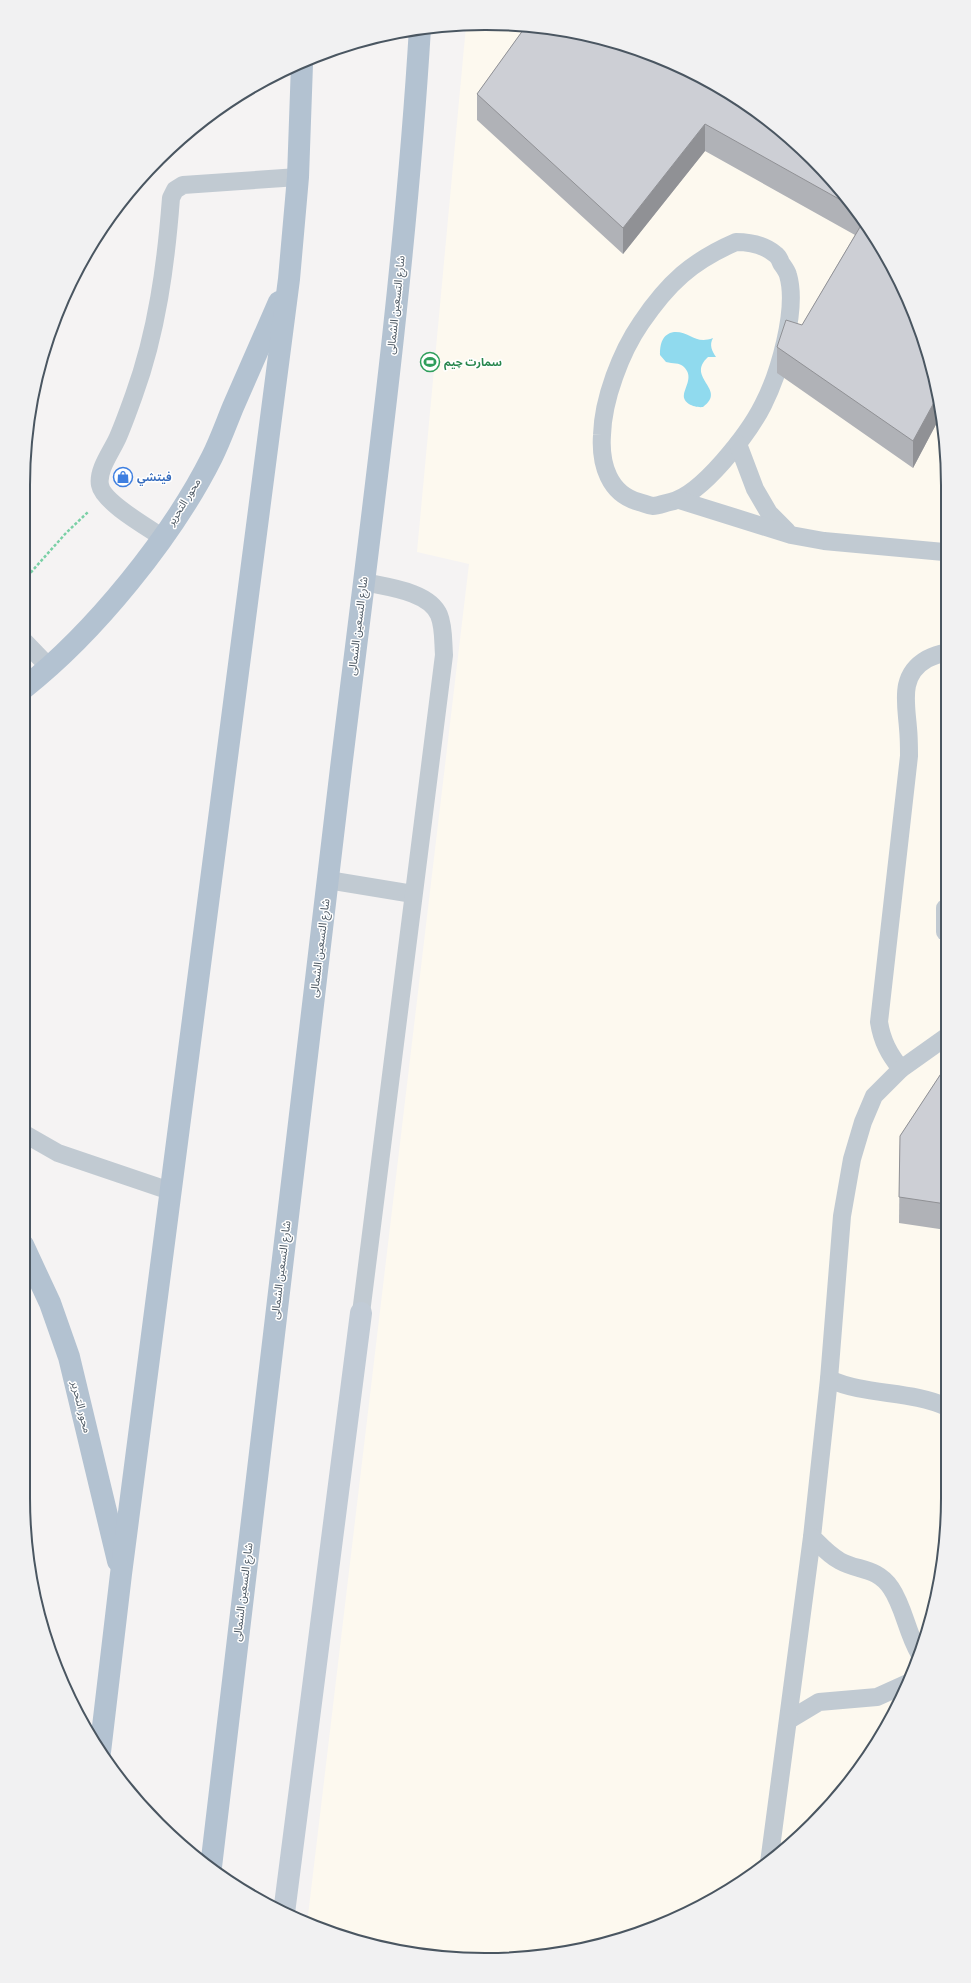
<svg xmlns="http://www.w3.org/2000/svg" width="971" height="1983" font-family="'Fira Sans','Noto Sans Arabic',sans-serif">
  <rect width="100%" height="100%" fill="#f5f3f3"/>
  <polygon fill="#fdf9ef" points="516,24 605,39 690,71 767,119 853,204 913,309 944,425 947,1528 932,1617 900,1702 870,1755 813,1824 767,1865 690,1912 634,1936 546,1956 455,1959 395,1951 307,1924 469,564 417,552 466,26"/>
  <path fill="#90daee" d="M674 332C690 331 695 345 713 338 709 345 712 351 716 357H708C685 378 728 389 703 407 696 408 682 404 684 394 686 385 693 376 684 367 679 362 673 364 666 362L660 355C660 344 662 334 674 332Z"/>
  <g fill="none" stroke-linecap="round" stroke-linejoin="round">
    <polyline stroke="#7ad0a6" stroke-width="2.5" stroke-dasharray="3 2" stroke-linecap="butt" points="24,580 66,533 88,512"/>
    <g stroke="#c1cad2" stroke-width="18">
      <path d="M736 242C750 242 764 245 775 254 778 256 780 260 781 263 783 266 787 271 788 275 798 309 779 374 763 405 749 433 701 496 670 502 665 503 658 506 653 506 648 505 643 503 639 502 609 494 600 464 602 435 603 399 621 352 641 323 668 283 692 261 736 242Z"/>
      <polyline points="738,444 755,489 769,513 787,531"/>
      <polyline points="679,500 791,535 824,541 944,552"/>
      <path d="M162 537C147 527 103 502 100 485 97 470 112 451 118 437 124 423 129 409 134 395 157 332 166 264 171 198L175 190 183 185 298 177"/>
      <polyline points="24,641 49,667"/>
      <polyline points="328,880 413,894"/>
      <polyline points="945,908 945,932"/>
      <path d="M901 1069C889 1054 882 1041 879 1022L909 756C909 747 909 738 908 728 906 702 899 675 927 659 933 656 938 654 945 653"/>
      <polyline points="23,1133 58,1153 170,1191"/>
      <path d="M361 1313 444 655C443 642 444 627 439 615 429 591 386 587 364 582"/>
      <path d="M829 1379C866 1396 910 1390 947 1407"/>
      <path d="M919 1653C907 1633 904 1607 891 1588 877 1567 858 1571 840 1561 829 1555 821 1546 812 1537L829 1379 842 1216 852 1159 863 1122 874 1096 901 1069 946 1037"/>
      <polyline points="789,1720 819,1702 877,1697 908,1683"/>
      <polyline points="769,1863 812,1537"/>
    </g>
    <polyline stroke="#c1cbd6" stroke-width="22" points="284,1913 361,1313"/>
    <g stroke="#b3c2d1" stroke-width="22">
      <path d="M24 688C94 633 172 537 212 457 220 441 226 424 233 407 248 372 264 337 279 302"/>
      <polyline points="23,1245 50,1303 69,1357 118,1561"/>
      <polyline points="100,1752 121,1574 289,279 298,177 302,64"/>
      <path d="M211 1867C254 1501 298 1134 341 768 371 522 405 276 420 28"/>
    </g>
  </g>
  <g fill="#b0b2b7">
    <polygon points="526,26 853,204 913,309 941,415 913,468 777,373 777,347 802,325 855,235 705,151 623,254 477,120 477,94"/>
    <polygon points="946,1066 946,1230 899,1223 900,1136"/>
  </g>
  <g fill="#909195">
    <polygon points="705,124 705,151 623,254 623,228"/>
    <polygon points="937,397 941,415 913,468 913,441"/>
  </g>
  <g fill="#cdcfd5" stroke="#909195">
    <polygon points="526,26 605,39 690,71 767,119 853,204 855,208 705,124 623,228 477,94"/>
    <polygon points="863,222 913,309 937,397 913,441 777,347 786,320 802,325"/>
    <polygon points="946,1066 946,1204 899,1197 900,1136"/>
  </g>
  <defs>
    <symbol id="stadium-ring" viewBox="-11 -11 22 22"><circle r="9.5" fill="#fff" stroke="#2e9e5b" stroke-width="1.5"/><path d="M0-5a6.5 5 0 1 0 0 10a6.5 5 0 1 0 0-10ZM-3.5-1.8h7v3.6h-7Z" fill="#2e9e5b"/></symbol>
    <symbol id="shop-ring" viewBox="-11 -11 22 22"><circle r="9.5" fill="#fff" stroke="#3f7fe0" stroke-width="1.5"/><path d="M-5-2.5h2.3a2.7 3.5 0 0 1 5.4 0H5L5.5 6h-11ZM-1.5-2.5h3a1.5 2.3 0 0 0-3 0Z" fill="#3f7fe0"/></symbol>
  </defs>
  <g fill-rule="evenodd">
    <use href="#stadium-ring" x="419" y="351" width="22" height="22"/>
    <use href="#shop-ring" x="112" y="466" width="22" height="22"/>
  </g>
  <g text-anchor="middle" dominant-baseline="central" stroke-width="3" stroke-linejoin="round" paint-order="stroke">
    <g font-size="11" fill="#4a5661" stroke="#fff">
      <text transform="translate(396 305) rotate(-84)">شارع التسعين الشمالى</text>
      <text transform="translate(184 502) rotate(-58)">محور التحرير</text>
      <text transform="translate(358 626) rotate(-83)">شارع التسعين الشمالى</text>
      <text transform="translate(320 948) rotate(-83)">شارع التسعين الشمالى</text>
      <text transform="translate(281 1270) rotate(-83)">شارع التسعين الشمالى</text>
      <text transform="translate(81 1407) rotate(76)">محور التحرير</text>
      <text transform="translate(243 1592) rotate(-83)">شارع التسعين الشمالى</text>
    </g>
    <g font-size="11" font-weight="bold" fill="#27864d" stroke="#fff" text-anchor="start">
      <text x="444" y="362">سمارت چيم</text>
    </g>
    <g font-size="11" font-weight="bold" fill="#366cbe" stroke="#fff" text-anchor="start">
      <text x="137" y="477">فيتشي</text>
    </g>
  </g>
  <path d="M0 0H971V1983H0ZM485 30H486A455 455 0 0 1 941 485V1498A455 455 0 0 1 486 1953H485A455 455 0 0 1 30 1498V485A455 455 0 0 1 485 30Z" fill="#f1f1f2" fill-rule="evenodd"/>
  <path fill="none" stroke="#4a5661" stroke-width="2" d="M485 30H486A455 455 0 0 1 941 485V1498A455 455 0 0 1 486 1953H485A455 455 0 0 1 30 1498V485A455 455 0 0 1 485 30Z"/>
</svg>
